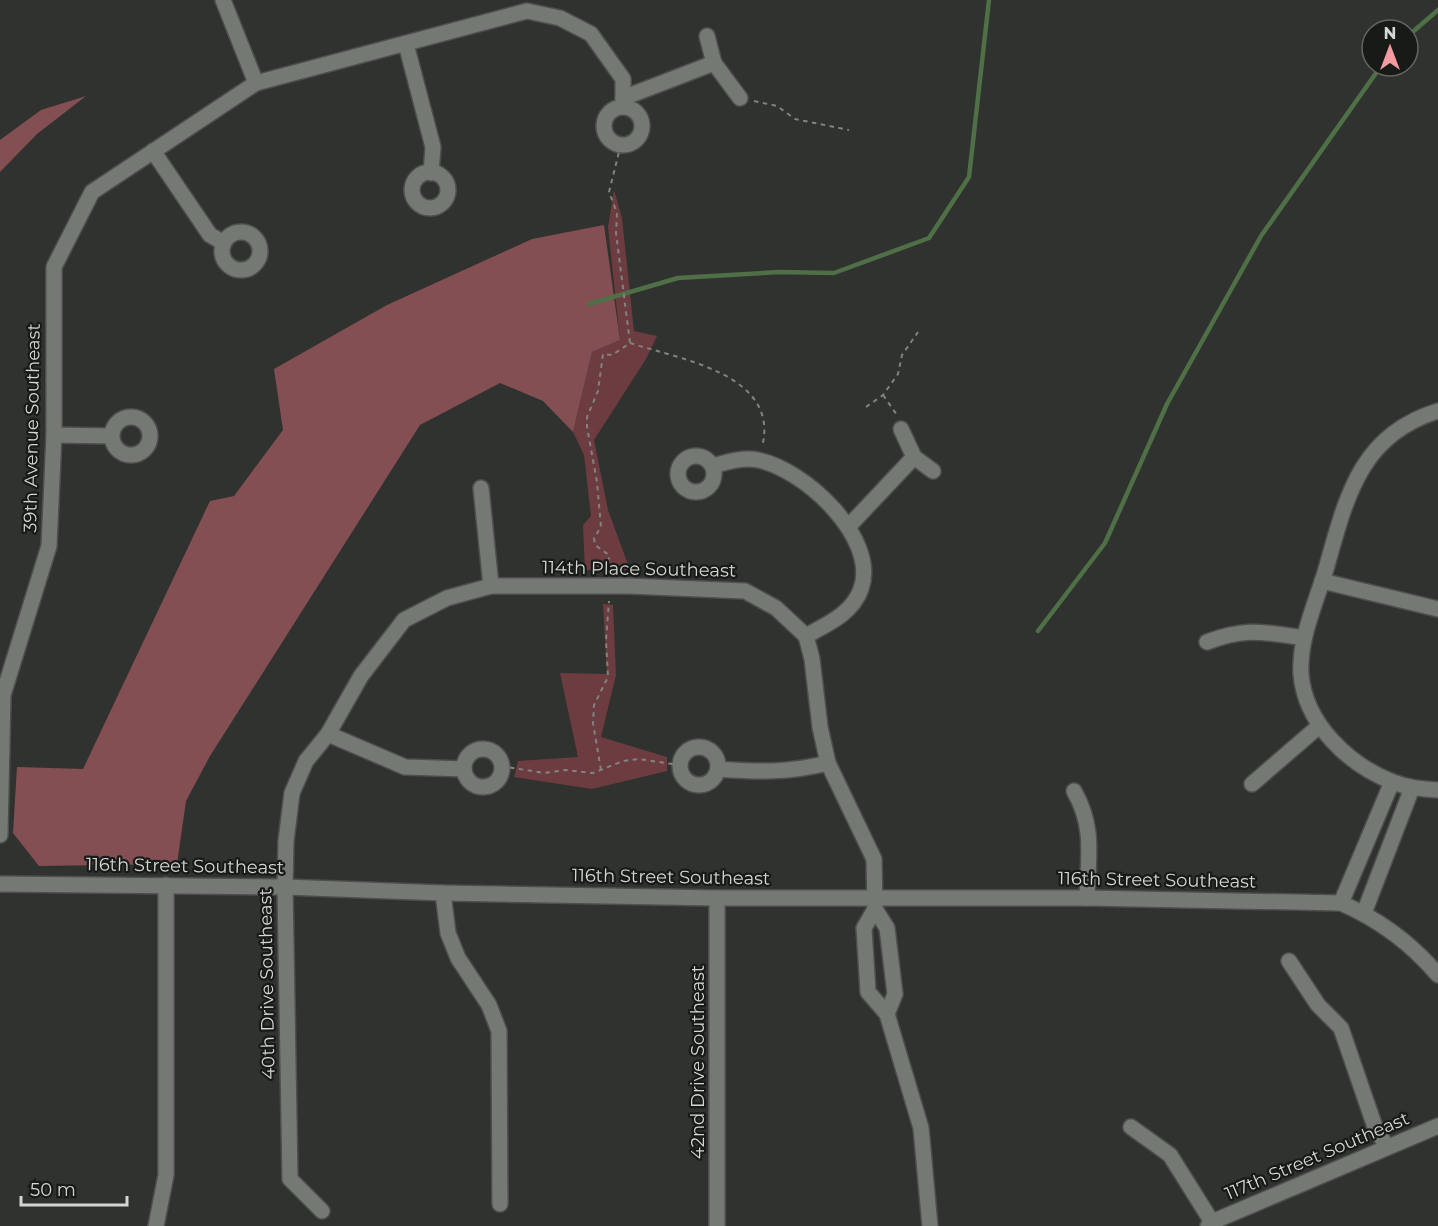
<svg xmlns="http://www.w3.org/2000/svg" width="1438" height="1226" font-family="Montserrat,sans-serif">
  <rect width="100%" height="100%" fill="#2f322e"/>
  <g fill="#6c3c40">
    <polygon points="614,190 622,218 634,331 657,336 646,359 594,440 608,510 630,570 585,570 583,525 591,516 584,455 573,432 592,352 620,340 608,227"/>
    <polygon points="603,604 613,605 616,675 601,737 667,757 667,771 592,789 514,777 518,761 578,757 560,673 607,674"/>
  </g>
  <g fill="#844f53">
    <polygon points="86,96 37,134 0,172 0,140 41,110"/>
    <polygon points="604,225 620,340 592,352 573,432 543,401 500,383 420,425 210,756 186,801 177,864 39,866 13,833 17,767 83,769 210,501 234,496 283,430 274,369 387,305 532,239"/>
  </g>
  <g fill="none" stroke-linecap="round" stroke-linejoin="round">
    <g stroke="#4f6f46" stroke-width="4.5">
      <polyline points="1408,36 1438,10"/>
      <polyline points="589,304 678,278 779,272 834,273 929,238 969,177 989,0"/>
      <polyline points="1038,631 1105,543 1167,404 1261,236 1381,66"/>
    </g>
    <defs>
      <g id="minor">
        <polyline points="223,0 256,83"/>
        <polyline points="707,36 714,63 740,98"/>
        <polyline points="406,44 433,147 431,173"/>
        <polyline points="623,98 714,63"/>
        <circle cx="623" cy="126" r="19"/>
        <polyline points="153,151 210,235 224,243"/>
        <circle cx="430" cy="190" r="18"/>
        <circle cx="241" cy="251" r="19"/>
        <path d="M1438 411C1359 435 1346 499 1326 569 1316 603 1299 638 1301 674 1305 724 1349 765 1393 782 1408 788 1423 789 1438 790"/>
        <circle cx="131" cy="436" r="19"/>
        <polyline points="901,429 914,457 933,471"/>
        <polyline points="54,435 111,436"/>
        <circle cx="696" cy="474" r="18"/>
        <path d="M713 466C727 462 743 457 758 460 804 469 879 538 861 589 852 614 827 624 806 636"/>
        <polyline points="481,488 491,586"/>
        <polyline points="848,527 914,457"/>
        <polyline points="1322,581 1438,609"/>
        <polyline points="806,636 812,659 820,727 828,763 874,859 875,909 887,928 895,994 887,1014"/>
        <path d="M1207 642C1246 627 1263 632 1304 638"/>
        <polyline points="328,734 405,767 464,769"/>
        <circle cx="699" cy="766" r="19"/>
        <circle cx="483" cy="768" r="19"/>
        <path d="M718 769C759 772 788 773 828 763"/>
        <polyline points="1252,784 1318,727"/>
        <path d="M1074 791C1095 827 1088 858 1087 898"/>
        <polyline points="0,835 3,695 49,546 54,435 54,267 92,192 256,83 527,11 560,18 591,34 623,79 623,107"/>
        <path d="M0 884 285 887 443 893 717 898H1087L1341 903C1380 920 1411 943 1438 975"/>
        <polyline points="443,893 448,933 458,958 489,1005 499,1031 500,1204"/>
        <polyline points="1341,903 1392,782"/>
        <polyline points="875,909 864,928 868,992 887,1014 921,1128 930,1226"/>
        <polyline points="1364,913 1412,788"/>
        <polyline points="1289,961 1318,1005 1341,1028 1375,1127 1387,1147"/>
        <polyline points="1131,1127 1170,1155 1212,1222"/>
        <polyline points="322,1211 290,1179 285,887 286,841 292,793 306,761 328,734 361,676 404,620 447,598 491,586 629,586 745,591 776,608 806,636"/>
        <polyline points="156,1226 166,1175 166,885"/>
        <polyline points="717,1226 717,898"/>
        <polyline points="1208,1226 1212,1222 1438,1126"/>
      </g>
    </defs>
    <use href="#minor" stroke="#4c4f4b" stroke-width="18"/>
    <g stroke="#818380" stroke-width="2" stroke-dasharray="4.5 4.5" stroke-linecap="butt">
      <polyline points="754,101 777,106 795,119 849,130"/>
      <path d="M630 343C679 359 781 374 762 447"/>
      <polyline points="883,395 897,415"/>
      <polyline points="866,407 883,395 898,374 902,355 918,332"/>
      <polyline points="608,571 609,555 595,545 594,538 601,527 597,482 587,427 587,417 598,391 603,354 612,355 630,343 616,233 617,213 609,192 621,144"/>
      <polyline points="501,766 544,773 565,770 593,773 623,761 639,759 679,765"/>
      <polyline points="601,770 593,723 594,705 608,677 606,640 609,601"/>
    </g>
    <use href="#minor" stroke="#747973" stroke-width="15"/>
  </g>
  <g text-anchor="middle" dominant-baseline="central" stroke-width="4.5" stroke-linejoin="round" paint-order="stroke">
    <g font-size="18" fill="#d4d6d3" stroke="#181a17">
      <text transform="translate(32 428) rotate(-89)">39th Avenue Southeast</text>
      <text transform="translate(639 569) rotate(1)">114th Place Southeast</text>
      <text transform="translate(185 866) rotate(1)">116th Street Southeast</text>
      <text transform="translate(671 877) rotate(1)">116th Street Southeast</text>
      <text transform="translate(1157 880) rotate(1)">116th Street Southeast</text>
      <text transform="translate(267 984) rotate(-91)">40th Drive Southeast</text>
      <text transform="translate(698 1062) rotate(-90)">42nd Drive Southeast</text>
      <text transform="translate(1317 1156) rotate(-23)">117th Street Southeast</text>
    </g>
  </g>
  <g transform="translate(1390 48)"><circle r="28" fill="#181a17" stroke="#636562" stroke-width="1.5"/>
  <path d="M0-4.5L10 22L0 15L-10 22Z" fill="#f49aa1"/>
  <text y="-9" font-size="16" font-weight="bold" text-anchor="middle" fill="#d4d6d3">N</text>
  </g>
  <path d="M21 1196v9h106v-9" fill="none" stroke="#d4d6d3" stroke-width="3"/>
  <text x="30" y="1196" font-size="18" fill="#d4d6d3" stroke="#181a17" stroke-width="4.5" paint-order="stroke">50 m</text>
</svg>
